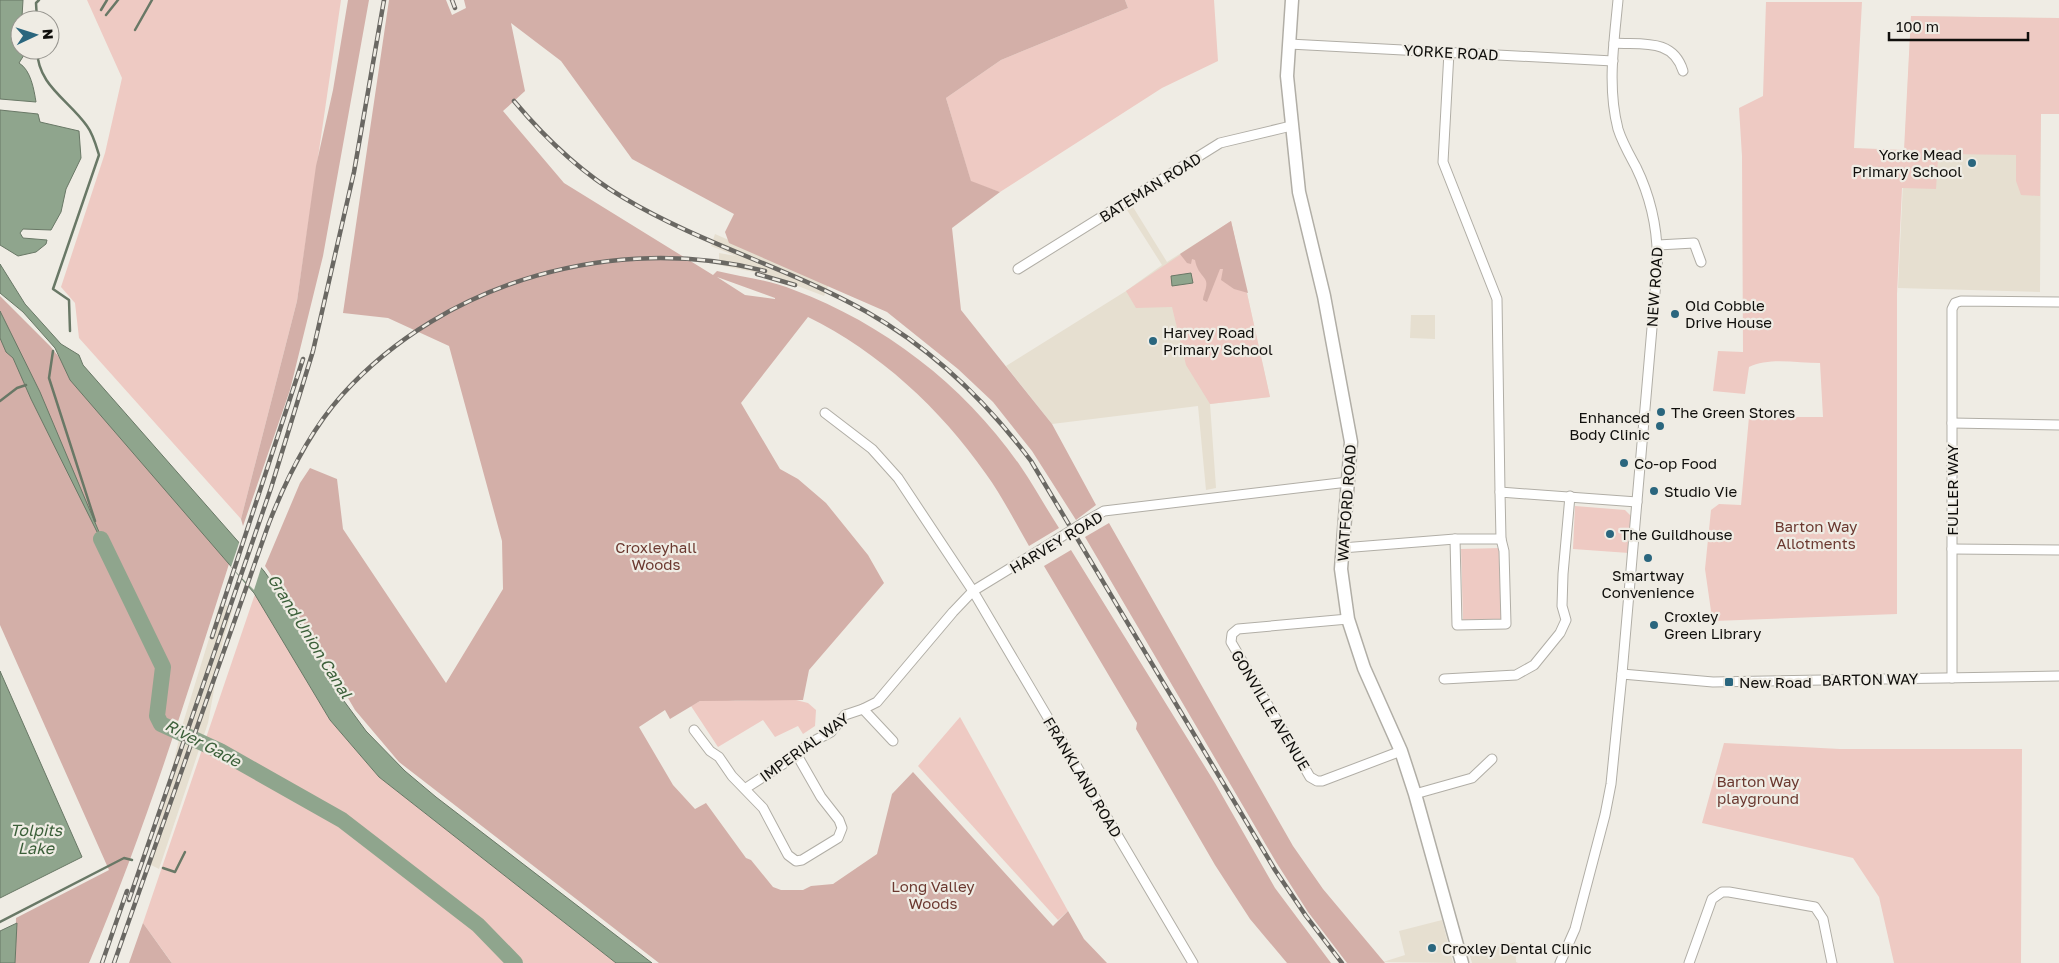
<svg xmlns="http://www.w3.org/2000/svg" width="2059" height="963" font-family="'Golos Text',sans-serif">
  <rect width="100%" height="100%" fill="#efece4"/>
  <g fill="#e6dfd0">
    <polygon points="1911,16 2059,18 2059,114 2041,114 2040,292 1898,288"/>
    <polygon points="1133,207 1167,262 1231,221 1270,397 1210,404 1216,488 1206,490 1198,406 1052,424 1006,366 1126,291 1162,265 1127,210"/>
    <polygon points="715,234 829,284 824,296 769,275 719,265 719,253 736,256 711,246"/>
    <polygon points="1411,315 1435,315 1435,339 1410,338"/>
    <polygon points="220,603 233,608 223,640 208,723 159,869 149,864 183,723"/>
    <polygon points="1442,920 1453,963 1383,962 1405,955 1399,931"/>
    <polygon points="1515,942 1516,962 1518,963 1472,963 1470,956"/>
  </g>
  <g fill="#eecac3">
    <polygon points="87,0 341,0 297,301 241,519 79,338 75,303 61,287 105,153 122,78"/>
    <polygon points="1125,0 1214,0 1218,61 1162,88 1000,192 971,182 946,98 1001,60 1128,8"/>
    <path d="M1766 2H1862L1854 148 1904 150 1911 16 2059 18V114H2041L2040 196 2021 195 2016 181V155L1945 154 1938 159 1936 189 1902 188 1897 294V614L1714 621 1712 618 1705 569 1711 510 1719 504 1741 505 1749 417H1823L1820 363C1798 363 1768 357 1749 367L1745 394 1713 391 1718 351 1743 352 1742 156 1739 108 1763 96Z"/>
    <polygon points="1231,221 1270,397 1210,404 1186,365 1172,307 1136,308 1126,291"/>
    <polygon points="1575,506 1625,510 1632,517 1629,553 1573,549"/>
    <polygon points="1500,548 1502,620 1463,621 1461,549"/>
    <polygon points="255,594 330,720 379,777 616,963 172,963 143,923"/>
    <polygon points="720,699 735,701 792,699 808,703 816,710 815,726 803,734 798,726 775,737 763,720 718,747 691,706 700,701"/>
    <polygon points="960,717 1068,911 1058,920 918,766"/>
    <polygon points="1724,743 1840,749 2022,749 2021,963 1894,963 1879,897 1853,858 1702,823"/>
  </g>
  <g fill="#d3afa8" fill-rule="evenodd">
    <polygon points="348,0 369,0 323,256 290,390 243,526 241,519 297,301 316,166 333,90"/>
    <path d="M389 0H446L452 15 466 8 464 0H1125L1128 8 1001 60 946 98 971 181 1000 192 952 228 961 310 1052 424 1096 505 1076 520 1032 451 993 402 958 369 887 312 729 243 725 232 734 214 632 159 561 61 511 23 525 91 503 111 564 183 713 275 717 271C742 277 770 280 794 290 885 324 966 387 1021 467 1034 486 1046 508 1059 528L1029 546C1015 522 1002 496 986 474 940 408 879 352 808 317L741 403 780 469 798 479 826 503 868 555 884 583 809 670 803 700 700 701 670 719 665 710 639 727 673 785 695 809 706 803 746 858 751 860 773 887 781 890H803L811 886 833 884 877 854 892 794 913 772 1053 926 1068 911 1084 939 1107 963H659L399 762 355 710 307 628 265 566 300 483 310 468 337 479 343 529 446 683 503 589 502 541 449 346 388 318 343 313ZM717 277 775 298V299L745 295Z"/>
    <path d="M1231 221 1248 293 1234 289 1221 280 1223 269H1220L1207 302 1203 300C1203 294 1209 285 1205 279 1200 272 1197 270 1195 260L1192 259 1191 264 1187 263 1180 254Z"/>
    <path d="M0 296 50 346 229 564C186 698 144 833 89 963H15L16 918 109 870 0 625Z"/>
    <polygon points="1109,523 1293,846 1323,889 1385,963 1347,963 1308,912 1276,862 1085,537"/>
    <polygon points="1071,550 1215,783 1275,888 1331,963 1287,963 1250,919 1215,865 1136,729 1137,723 1044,566"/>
    <polygon points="143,923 171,962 172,963 129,963"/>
  </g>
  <g fill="#8fa58d" stroke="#697866">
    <path d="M0 0H23L20 50H24V55L19 63C31 70 34 90 36 102L0 99Z"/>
    <polygon points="0,110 38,114 40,122 79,131 81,158 66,189 61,212 51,230 23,229 20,233 23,238 47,240 46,244 36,252 18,256 0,245"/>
    <polygon points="0,264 25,304 61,344 79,355 83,365 264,571 297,618 344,701 366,731 405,771 436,797 652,963 616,963 379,777 330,720 254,593 70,380 55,348 23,312 0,293"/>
    <polygon points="1191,273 1193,283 1172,286 1171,276"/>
    <polygon points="0,311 40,392 110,558 31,399 13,358 6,352 0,338"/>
    <polygon points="0,671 82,857 0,898"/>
    <polygon points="17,923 15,963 0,963 0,931"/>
  </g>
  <polygon fill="#efece4" points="240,540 262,565 254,590 231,567"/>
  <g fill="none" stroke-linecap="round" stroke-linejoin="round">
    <g stroke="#697866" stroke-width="2.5">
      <polyline points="101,10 107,0"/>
      <polyline points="106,15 118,0"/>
      <polyline points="37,20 36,3 39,0"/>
      <polyline points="135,30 152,0"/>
      <path d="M37 50C38 86 68 99 87 126 93 134 96 145 99 155L53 289 69 300 70 331"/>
      <polyline points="53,351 49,378 95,521"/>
      <polyline points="0,401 17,388 26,385"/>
      <polyline points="163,868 175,872 185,852"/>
      <polyline points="0,922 124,858 132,860"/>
    </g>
    <polyline stroke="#8fa58d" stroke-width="16" points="101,539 163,667 157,716 161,724 220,751 342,820 478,925 515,963"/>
    <defs>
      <g id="street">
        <path d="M1614 43C1642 45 1673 38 1683 71"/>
        <polyline points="1289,44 1613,61"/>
        <polyline points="1449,52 1443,162 1497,299 1500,492"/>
        <polyline points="1658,245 1694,243 1701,262"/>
        <polyline points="1018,269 1220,143 1291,126"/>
        <polyline points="825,413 872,449 898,478 973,591 1193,963"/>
        <polyline points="1952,423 2059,425"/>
        <polyline points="1083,523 1104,511 1348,482"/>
        <polyline points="1455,539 1457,625 1506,624 1504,551 1501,539"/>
        <polyline points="1342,548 1455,539 1501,539 1500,492 1637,502"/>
        <polyline points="1952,549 2059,550"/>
        <polyline points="1348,619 1238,629 1232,634 1231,642 1310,777 1317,781 1322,781 1401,751"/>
        <polyline points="1622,674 1713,682 2059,676"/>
        <polyline points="1952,678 1952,309 1955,303 1961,301 2059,302"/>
        <polyline points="1444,679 1516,675 1534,665 1560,633 1566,620 1562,606 1563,574 1570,496"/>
        <polyline points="694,730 710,751 719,757 732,776 763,808 788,855 796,861 802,860 838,838 842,828 839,820 821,797 797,755"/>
        <polyline points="893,741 863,709 877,702 953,612 973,591 1053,542"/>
        <polyline points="746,788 797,755 808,744 831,732 845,715 863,709"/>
        <polyline points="1415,794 1472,778 1492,759"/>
        <path d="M1560 963 1575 929 1605 815 1611 784 1622 674 1657 270C1659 232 1652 200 1636 167 1629 154 1622 142 1618 129 1607 87 1614 43 1618 0"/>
        <polyline points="1689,963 1712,899 1722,892 1729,892 1815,907 1823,919 1832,963"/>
      </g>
      <polyline id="primary" points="1292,0 1287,76 1299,192 1324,296 1351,442 1341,569 1348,619 1364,668 1401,751 1415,794 1462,963"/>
    </defs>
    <use href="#street" stroke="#b1aea6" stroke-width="11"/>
    <use href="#primary" stroke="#b1aea6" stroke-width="15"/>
    <use href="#street" stroke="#fff" stroke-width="9"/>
    <use href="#primary" stroke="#fff" stroke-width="12"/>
    <defs>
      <g id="rail">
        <polyline points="452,0 455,8"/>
        <path d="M514 101C546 139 581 173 624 198 701 244 789 268 867 312 934 350 986 401 1031 461L1275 870 1306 916 1342 963"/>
        <polyline points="757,274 795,285"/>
        <polyline points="212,637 303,359"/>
        <polyline points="129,900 271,488 313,351 354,172 384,0"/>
        <polyline points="102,963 127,891"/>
        <path d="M114 963 269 523C287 477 309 432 342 395 446 280 616 233 765 271"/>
      </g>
    </defs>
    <use href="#rail" stroke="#6a6863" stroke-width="4.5"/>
    <use href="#rail" stroke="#efece4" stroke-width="2.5" stroke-dasharray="8" stroke-linecap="butt"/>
    <defs>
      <polyline id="street-bridge" points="1053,542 1083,523"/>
    </defs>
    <use href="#street-bridge" stroke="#b1aea6" stroke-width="11" stroke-linecap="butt"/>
    <use href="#street-bridge" stroke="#fff" stroke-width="9"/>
  </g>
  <g fill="#2a667e" stroke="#efece4" stroke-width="2">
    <circle cx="1972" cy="163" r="5"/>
    <circle cx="1675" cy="314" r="5"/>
    <circle cx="1153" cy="341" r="5"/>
    <circle cx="1661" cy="412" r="5"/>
    <circle cx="1660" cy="426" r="5"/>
    <circle cx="1624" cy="463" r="5"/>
    <circle cx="1654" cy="491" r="5"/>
    <circle cx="1610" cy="534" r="5"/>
    <circle cx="1648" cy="558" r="5"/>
    <circle cx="1654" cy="625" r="5"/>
    <rect x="1724" y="677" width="10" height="10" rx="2.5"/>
    <circle cx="1432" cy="948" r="5"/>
  </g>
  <g text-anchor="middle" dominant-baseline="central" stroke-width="4.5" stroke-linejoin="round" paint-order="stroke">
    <g font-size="15" fill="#100f0c" stroke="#efece4">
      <text transform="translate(1451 52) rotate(3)">YORKE ROAD</text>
      <text transform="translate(1150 187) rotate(-32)">BATEMAN ROAD</text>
      <text transform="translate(1654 287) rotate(-86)">NEW ROAD</text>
      <text transform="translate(1952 490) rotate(-90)">FULLER WAY</text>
      <text transform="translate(1346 503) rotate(-86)">WATFORD ROAD</text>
      <text transform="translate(1056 542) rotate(-31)">HARVEY ROAD</text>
      <text transform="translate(1870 679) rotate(-1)">BARTON WAY</text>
      <text transform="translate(1271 710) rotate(59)">GONVILLE AVENUE</text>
      <text transform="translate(804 747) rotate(-36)">IMPERIAL WAY</text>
      <text transform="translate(1083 777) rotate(59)">FRANKLAND ROAD</text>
    </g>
    <g font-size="15" fill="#100f0c" stroke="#efece4" text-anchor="start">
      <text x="1962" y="154" text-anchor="end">Yorke Mead<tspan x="1962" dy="17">Primary School</tspan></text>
      <text x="1685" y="305">Old Cobble<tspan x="1685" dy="17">Drive House</tspan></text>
      <text x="1163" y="332">Harvey Road<tspan x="1163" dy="17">Primary School</tspan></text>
      <text x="1671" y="412">The Green Stores</text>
      <text x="1650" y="417" text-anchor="end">Enhanced<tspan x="1650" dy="17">Body Clinic</tspan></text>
      <text x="1634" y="463">Co-op Food</text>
      <text x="1664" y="491">Studio Vie</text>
      <text x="1620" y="534">The Guildhouse</text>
      <text x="1648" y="575" text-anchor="middle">Smartway<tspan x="1648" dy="17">Convenience</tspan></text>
      <text x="1664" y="616">Croxley<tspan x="1664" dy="17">Green Library</tspan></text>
      <text x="1739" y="682">New Road</text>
      <text x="1442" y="948">Croxley Dental Clinic</text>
    </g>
    <g font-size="15" fill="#6b3930" stroke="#efece4">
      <text x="1816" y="526">Barton Way<tspan x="1816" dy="17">Allotments</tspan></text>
      <text x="656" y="547">Croxleyhall<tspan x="656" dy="17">Woods</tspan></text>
      <text x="1758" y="781">Barton Way<tspan x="1758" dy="17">playground</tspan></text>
      <text x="933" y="886">Long Valley<tspan x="933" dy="17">Woods</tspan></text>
    </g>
    <g font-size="16" font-style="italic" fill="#3b5f39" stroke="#efece4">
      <text transform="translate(310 636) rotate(58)">Grand Union Canal</text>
      <text transform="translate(203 743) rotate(28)">River Gade</text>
      <text x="36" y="830">Tolpits<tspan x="36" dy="18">Lake</tspan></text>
    </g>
  </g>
  <g transform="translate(35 35) rotate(86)"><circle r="24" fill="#efece4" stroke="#96948e"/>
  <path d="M0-4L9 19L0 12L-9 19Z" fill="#2a667e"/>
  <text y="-8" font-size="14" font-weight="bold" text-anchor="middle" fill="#100f0c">N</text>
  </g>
  <path d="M1889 32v8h139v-8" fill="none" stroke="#100f0c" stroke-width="2.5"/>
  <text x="1896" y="32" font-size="15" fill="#100f0c" stroke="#efece4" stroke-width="4" paint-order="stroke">100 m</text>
</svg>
